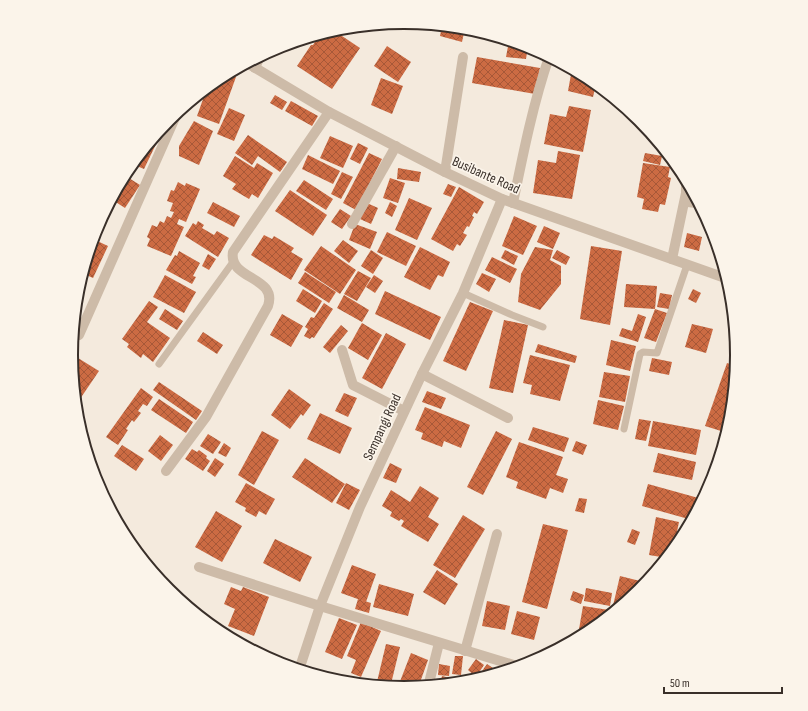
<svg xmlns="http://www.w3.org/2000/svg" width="808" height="711" font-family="'Sofia Sans Condensed',sans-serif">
  <defs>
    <pattern id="building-cross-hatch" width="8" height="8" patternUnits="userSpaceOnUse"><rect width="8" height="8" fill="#cc6b43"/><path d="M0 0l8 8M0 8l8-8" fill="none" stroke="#a75838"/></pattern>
  </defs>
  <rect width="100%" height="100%" fill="#f4eadd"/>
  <g fill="url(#building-cross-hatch)">
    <polygon points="442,26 465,28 462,42 440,36"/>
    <polygon points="339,28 348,28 343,34 336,29"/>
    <polygon points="333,30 360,48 332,89 297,66 311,45 313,45 320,34"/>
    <polygon points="509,41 528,46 526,59 506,57"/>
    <polygon points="387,46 411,62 398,82 374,66"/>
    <polygon points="477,57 540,68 535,94 472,83"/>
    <polygon points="572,69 589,78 596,84 593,97 568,91"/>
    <polygon points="227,74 236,77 219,124 197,116 207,88 219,78"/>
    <polygon points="381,78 403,86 392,114 371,105"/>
    <polygon points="275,95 287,102 282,110 270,103"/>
    <polygon points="291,101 318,116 312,126 285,111"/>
    <polygon points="569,106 591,110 583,152 544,144 550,114 566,117"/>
    <polygon points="229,108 245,115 234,141 217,134"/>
    <polygon points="194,121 213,131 199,165 179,156 179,146"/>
    <polygon points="248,135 287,162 280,172 258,156 252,165 235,153"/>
    <polygon points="330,136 353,146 343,168 320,158"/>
    <polygon points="153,138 158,140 144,169 132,164"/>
    <polygon points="358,143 368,148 360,164 350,159"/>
    <polygon points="558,151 580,155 572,199 533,193 538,160 556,163"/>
    <polygon points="369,153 382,159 356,210 343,203"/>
    <polygon points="645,153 662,156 660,165 643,161"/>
    <polygon points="308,155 340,171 333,184 302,169"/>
    <polygon points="235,156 254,168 257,163 273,173 258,198 252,194 249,199 232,189 236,184 223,176"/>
    <polygon points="643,163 670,167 668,177 671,178 665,205 660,204 658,212 642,209 644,199 637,197"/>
    <polygon points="398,168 421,172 419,182 397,179"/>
    <polygon points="342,172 353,177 341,199 331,194"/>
    <polygon points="124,175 140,185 125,208 111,199"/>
    <polygon points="390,178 405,183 398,203 383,198"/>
    <polygon points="304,180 333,199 326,210 296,191"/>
    <polygon points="178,182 185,186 186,183 200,189 186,222 179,219 177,224 184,227 171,256 147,246 150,239 147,237 152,225 157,227 160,221 164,223 167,216 171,218 174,212 170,211 173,203 167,201 171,190 174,191"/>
    <polygon points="448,184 456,187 451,197 443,194"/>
    <polygon points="459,187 484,202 477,214 474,212 472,216 474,217 469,227 467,226 463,233 467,235 460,246 457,244 453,251 431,239"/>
    <polygon points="290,190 327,215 313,236 275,211"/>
    <polygon points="409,198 432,208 417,240 395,230"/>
    <polygon points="213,202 240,216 234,227 207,213"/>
    <polygon points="390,202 397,206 392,217 385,213"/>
    <polygon points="367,203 378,208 371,224 360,219"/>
    <polygon points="340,209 351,216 342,229 331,222"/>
    <polygon points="514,216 537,226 523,255 502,246"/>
    <polygon points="198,221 204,225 202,228 214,235 217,231 229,238 218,257 185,236 193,223 196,225"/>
    <polygon points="355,224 377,232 370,249 349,240"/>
    <polygon points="544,226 560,233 553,249 537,242"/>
    <polygon points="387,232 416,246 406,266 377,252"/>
    <polygon points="687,233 702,237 699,251 684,247"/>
    <polygon points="264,235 272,239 274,236 294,248 291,252 303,259 291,280 251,255"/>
    <polygon points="93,239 108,246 93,278 82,273"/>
    <polygon points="343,240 358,251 349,263 334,251"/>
    <polygon points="321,246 356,270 340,294 304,270"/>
    <polygon points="591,246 622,251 610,325 580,319"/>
    <polygon points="420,247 450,262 443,277 438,275 430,290 404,277"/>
    <polygon points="535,247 553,250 550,260 561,266 561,284 540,310 518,302 521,274"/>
    <polygon points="371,250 383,258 373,274 361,266"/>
    <polygon points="505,250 518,256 514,265 501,258"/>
    <polygon points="557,250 570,257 566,265 552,258"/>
    <polygon points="179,251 200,263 193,276 196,277 192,284 166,270 175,255 177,256"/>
    <polygon points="208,254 216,259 209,270 202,266"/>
    <polygon points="492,257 517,269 510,283 485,270"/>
    <polygon points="358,271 371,278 357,301 344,294"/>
    <polygon points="305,272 336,292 329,303 298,283"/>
    <polygon points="482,273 496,279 489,292 476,284"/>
    <polygon points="165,275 196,292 184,313 153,297"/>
    <polygon points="374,275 383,281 375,293 366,287"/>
    <polygon points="626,284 657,286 655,309 624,307"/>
    <polygon points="303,289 322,301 315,313 296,301"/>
    <polygon points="693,289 701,293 696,303 688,299"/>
    <polygon points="385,291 441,317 430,340 375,314"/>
    <polygon points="660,293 672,295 669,309 657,307"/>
    <polygon points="344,295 369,310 362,322 337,308"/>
    <polygon points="149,301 158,307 147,322 170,338 153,362 143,354 141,358 127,347 129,344 122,339"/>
    <polygon points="470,302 493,311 466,371 443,361"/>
    <polygon points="324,303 333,309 314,338 312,337 310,339 304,336 308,329 305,327 311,317 314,318"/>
    <polygon points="165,309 183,321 177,330 159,319"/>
    <polygon points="655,309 667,313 656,342 644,338"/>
    <polygon points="733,311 735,329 729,328"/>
    <polygon points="282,314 303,326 291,347 270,335"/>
    <polygon points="638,314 646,317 638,342 619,336 622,328 632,331"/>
    <polygon points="504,320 528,325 513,393 489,388"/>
    <polygon points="362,323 382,335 368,360 348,348"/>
    <polygon points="692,324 713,329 706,353 685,347"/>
    <polygon points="341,325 348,331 330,353 323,347"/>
    <polygon points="203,332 223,345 217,354 197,341"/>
    <polygon points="386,333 406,344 382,389 362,378"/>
    <polygon points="611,340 636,346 630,371 606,365"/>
    <polygon points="538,344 577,356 575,363 535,352"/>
    <polygon points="530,355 570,365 560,401 530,394 532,385 523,383"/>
    <polygon points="78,358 99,371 80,399 74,396 72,367"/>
    <polygon points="652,358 672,362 669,375 649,371"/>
    <polygon points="727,363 736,366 734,395 721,431 705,426"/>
    <polygon points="604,372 630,376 625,402 599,397"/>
    <polygon points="159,382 202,411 196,420 153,390"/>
    <polygon points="141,388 153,397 147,406 143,404 138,411 141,413 134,422 132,420 126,429 128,430 118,445 106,437"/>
    <polygon points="289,389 311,405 303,416 301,414 290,429 271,415"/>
    <polygon points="427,391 446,398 441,409 422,402"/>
    <polygon points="344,393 357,398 348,417 335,411"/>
    <polygon points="159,399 193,422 186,433 151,410"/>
    <polygon points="598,400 624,406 618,430 593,424"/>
    <polygon points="425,407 470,425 461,448 444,441 442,447 421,439 423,433 415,430"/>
    <polygon points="320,413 352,428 340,454 307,439"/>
    <polygon points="639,419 651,421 646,441 635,439"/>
    <polygon points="653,421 701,430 696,455 648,446"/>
    <polygon points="533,427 569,438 564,452 528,440"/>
    <polygon points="262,431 279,440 254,485 238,475"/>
    <polygon points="496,431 512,439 483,495 467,487"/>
    <polygon points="208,434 221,442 213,454 200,446"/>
    <polygon points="160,435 173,445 161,461 148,451"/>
    <polygon points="576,441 587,445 583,455 572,451"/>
    <polygon points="519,442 563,457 556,475 568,479 563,493 550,488 546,499 516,488 518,482 506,477"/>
    <polygon points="224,443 231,448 226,457 218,453"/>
    <polygon points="122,445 144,459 136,471 114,456"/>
    <polygon points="192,449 197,452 199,450 207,456 206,458 210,461 203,471 185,459"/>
    <polygon points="658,453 696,462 692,480 653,472"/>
    <polygon points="215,458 224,464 215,477 207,471"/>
    <polygon points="305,458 345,484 332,503 292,477"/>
    <polygon points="390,463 402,469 396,483 383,478"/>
    <polygon points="246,483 275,499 266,515 259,511 256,517 245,511 246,508 235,502"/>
    <polygon points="346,483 360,490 349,510 336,503"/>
    <polygon points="648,484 702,499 700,506 692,520 642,506"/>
    <polygon points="420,486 439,498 428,517 439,524 428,542 401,526 404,521 401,519 399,521 390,516 392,512 382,506 391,490 410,502"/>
    <polygon points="579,498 587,499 584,513 575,511"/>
    <polygon points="216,511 242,526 222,562 195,547"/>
    <polygon points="463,515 485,529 455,578 433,565"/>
    <polygon points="656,517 679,522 673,551 667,558 649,555"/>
    <polygon points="543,524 568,530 547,609 522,602"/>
    <polygon points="632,529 640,532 635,545 627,542"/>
    <polygon points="275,539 312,557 300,582 263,563"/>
    <polygon points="352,565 376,574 366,602 341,593"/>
    <polygon points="437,570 458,584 445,605 423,592"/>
    <polygon points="620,576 640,581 637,594 612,614 611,614"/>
    <polygon points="379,584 414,594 408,616 373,607"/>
    <polygon points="231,587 241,591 243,587 269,597 254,636 228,626 235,609 224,604"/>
    <polygon points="586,588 612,593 610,606 584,601"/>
    <polygon points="573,591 584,595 581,604 570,600"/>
    <polygon points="358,599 371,603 369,613 355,609"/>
    <polygon points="487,601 510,606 505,630 482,626"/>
    <polygon points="583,606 609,610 608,617 584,636 578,635"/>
    <polygon points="517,611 540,617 534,640 511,634"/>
    <polygon points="339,618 357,625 342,659 325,652"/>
    <polygon points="361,622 381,631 361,677 351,673 356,660 347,656"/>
    <polygon points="231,639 254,646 252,651"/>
    <polygon points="386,644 400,647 390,688 376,686"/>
    <polygon points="262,652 274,654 273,662 261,656"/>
    <polygon points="411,653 428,660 418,688 411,688 399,684"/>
    <polygon points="455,656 463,656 461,675 452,674"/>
    <polygon points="476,659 484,665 476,677 468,670"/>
    <polygon points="439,664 450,666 449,676 438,675"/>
    <polygon points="487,664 496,670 492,676 485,678 480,674"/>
    <polygon points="501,664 506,667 503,672 501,673 497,671"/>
    <polygon points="442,676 458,680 457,684 440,685"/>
  </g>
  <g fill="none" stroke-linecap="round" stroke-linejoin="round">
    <g stroke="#cdbba8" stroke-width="7">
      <polyline points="684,203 700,205"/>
      <polyline points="463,293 512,315 543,327"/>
      <polyline points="159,364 233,262"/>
      <polyline points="624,429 640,354 643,352 657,353 687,265"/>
    </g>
    <g stroke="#cdbba8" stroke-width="10">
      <polyline points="247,63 329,112 445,172 502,199 728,279"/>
      <polyline points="255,68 260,56"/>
      <polyline points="445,172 463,57"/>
      <path d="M513 203C523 154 533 104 549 57"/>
      <polyline points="352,224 396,146"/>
      <polyline points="672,259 686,193 686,179"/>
      <polyline points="79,335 178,111"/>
      <polyline points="342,350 353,385 404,411"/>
      <polyline points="422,374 508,418"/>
      <path d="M166 471 206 417 268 306C278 276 228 280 233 252L329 112"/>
      <polyline points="199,567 320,606 520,667"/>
      <polyline points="465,651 497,534"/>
      <polyline points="299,670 320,606 360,507 422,374 463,293 502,199"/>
      <polyline points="428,687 439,643"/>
    </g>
  </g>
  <g text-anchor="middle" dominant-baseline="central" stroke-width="3.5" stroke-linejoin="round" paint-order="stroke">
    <g font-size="14" fill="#392f29" stroke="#fbf4ea">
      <text transform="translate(486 175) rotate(24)">Busibante Road</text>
      <text transform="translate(382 427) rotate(-65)">Sempangi Road</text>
    </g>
  </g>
  <path d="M0 0H808V711H0ZM78 355a326 326 0 1 1 652 0a326 326 0 1 1-652 0Z" fill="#fbf4ea" fill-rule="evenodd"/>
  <path fill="none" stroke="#392f29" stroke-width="2" d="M78 355a326 326 0 1 1 652 0a326 326 0 1 1-652 0Z"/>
  <path d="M664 687v6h118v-6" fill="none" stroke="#392f29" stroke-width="2"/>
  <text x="670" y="687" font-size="12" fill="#392f29" stroke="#fbf4ea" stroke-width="3" paint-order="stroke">50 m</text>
</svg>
